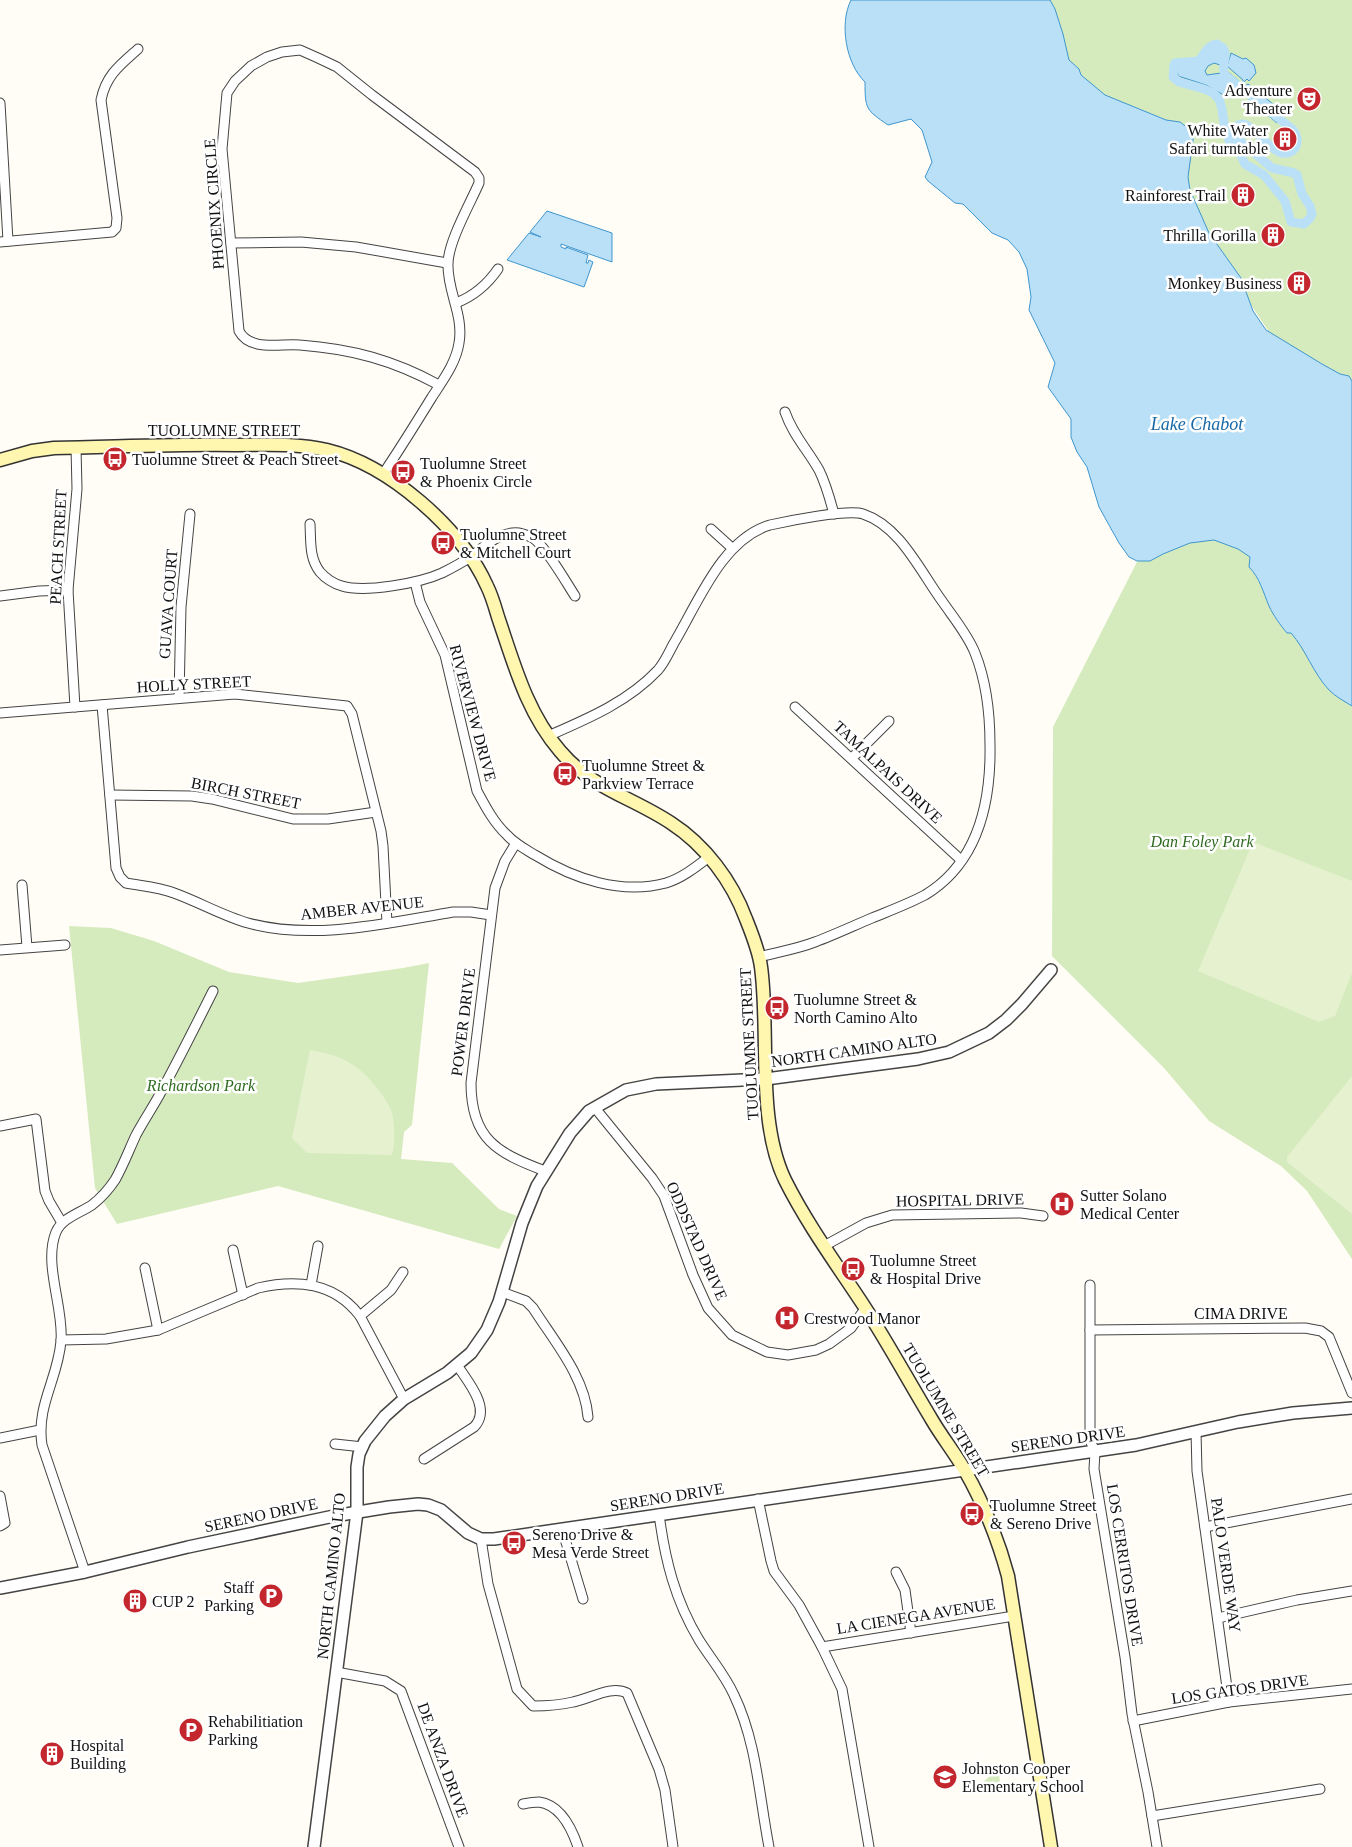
<svg xmlns="http://www.w3.org/2000/svg" width="1352" height="1847" font-family="Georgia,serif">
  <rect width="100%" height="100%" fill="#fffdf5"/>
  <g fill="#d5ebbd">
    <polygon points="1036,0 1352,0 1352,390 1273,338 1182,201 1076,98"/>
    <polygon points="1168,501 1352,610 1352,1259 1307,1191 1281,1166 1209,1121 1164,1068 1052,956 1053,727"/>
    <polygon points="69,926 111,928 154,941 229,972 298,983 403,968 429,963 412,1125 404,1132 401,1159 452,1163 499,1209 517,1216 499,1249 278,1186 117,1224 95,1188"/>
    <polygon points="996,1774 999,1775 1001,1790 999,1792 981,1794 980,1785 991,1775"/>
  </g>
  <g fill="#e6f2cf">
    <polygon points="1253,842 1352,881 1352,973 1335,1016 1319,1022 1198,971"/>
    <path d="M310 1050C324 1052 338 1056 350 1063 365 1071 387 1097 392 1113 395 1125 395 1143 392 1155L307 1153 292 1138Z"/>
    <polygon points="1352,1076 1352,1214 1287,1162 1287,1157"/>
  </g>
  <g fill="#b9e0f7" stroke="#3f96cf">
    <path d="M851 0H1050L1055 9 1063 34 1069 60 1079 69 1081 75 1105 95 1166 120 1180 122 1194 133 1188 177 1190 190 1209 233 1241 278 1253 311 1266 330 1322 364 1340 374 1349 376 1352 381V706C1344 701 1336 697 1329 690 1313 673 1306 650 1291 633H1287C1281 626 1273 615 1269 606 1263 592 1260 578 1249 567L1250 557 1238 549 1214 540 1190 543 1163 554 1150 561H1137L1129 557 1119 543 1099 507 1087 467 1077 452 1071 437V419L1048 387 1055 363 1029 310 1031 297 1027 269 1019 252 1008 240 992 233 963 204 955 203 928 181 925 177 932 162 922 130 911 119 888 125C866 110 865 109 865 82 846 64 839 24 851 0Z"/>
    <path d="M1216 47 1221 49C1224 55 1223 59 1220 65L1214 63 1208 66 1205 71 1207 75 1228 72 1245 86 1248 84 1284 113 1277 123 1240 92 1231 98 1227 97 1206 85 1178 76 1177 68 1180 65C1185 63 1192 65 1197 63 1206 61 1208 50 1216 47Z"/>
    <polygon points="1231,53 1243,59 1246,58 1254,65 1256,73 1249,81 1247,79 1243,83 1243,80 1227,66"/>
    <polygon points="547,211 612,233 612,262 561,244 561,247 566,249 566,247 588,255 586,263 588,263 589,260 593,262 584,287 507,260 529,233 541,237 530,232"/>
  </g>
  <g fill="none" stroke-linecap="round" stroke-linejoin="round">
    <path stroke="#b9e0f7" stroke-width="9" d="M1217 44 1223 48C1229 57 1220 65 1225 75L1292 129C1303 140 1295 158 1279 152 1268 148 1253 124 1242 124 1240 124 1237 126 1235 127L1234 132 1237 138 1272 168 1294 173 1297 175 1302 194 1310 206 1312 214 1310 218 1304 224 1291 222 1285 201 1264 175 1245 164 1238 150 1230 143 1225 130 1222 109 1219 99 1213 93 1204 89 1179 82 1173 77 1174 65 1175 63 1199 61C1204 54 1208 45 1217 44Z"/>
    <defs>
      <g id="minor">
        <polyline points="0,103 8,241"/>
        <path d="M0 242 112 232 116 228 117 218 101 100C106 75 120 65 138 49"/>
        <polyline points="231,243 301,242 356,247 447,263"/>
        <path d="M456 303C474 296 487 285 498 269"/>
        <path d="M785 412C793 435 807 449 819 470 826 484 830 499 834 514"/>
        <path d="M383 474C400 449 416 423 432 397 443 380 456 363 459 343 464 315 447 291 448 264 448 242 470 204 479 183V178L475 172 372 95 337 67 318 58 300 50 282 52 267 57 251 66 235 81 227 93 222 149 239 331C250 352 281 343 300 345 352 349 393 360 439 385"/>
        <path d="M310 524C311 541 309 558 320 572 325 578 334 584 342 586 365 593 420 583 442 573 452 568 463 562 472 556 485 546 500 531 519 533 522 534 530 536 533 538 546 547 566 582 575 596"/>
        <polyline points="711,529 732,548"/>
        <path d="M415 582 420 602 445 655 477 791C485 806 494 823 507 835 515 844 525 849 535 855 574 879 621 895 666 883 682 878 696 867 709 857"/>
        <polyline points="0,596 39,591 68,590"/>
        <polyline points="179,697 181,607 190,514"/>
        <path d="M102 705 116 868 120 877 126 883C142 886 158 887 174 893 199 902 223 916 248 923 314 941 387 923 453 912H471L491 915"/>
        <polyline points="75,707 68,590 77,489 76,448"/>
        <polyline points="795,707 961,860"/>
        <polyline points="0,713 235,694 347,706 352,714 381,831 383,846 387,923"/>
        <path d="M548 736C587 719 628 702 658 670 665 662 669 652 674 643 698 603 722 539 770 525 788 521 847 509 863 514 900 526 920 571 942 601 953 617 968 635 975 653 987 683 990 714 990 745 991 803 978 863 925 895 908 904 889 911 872 918 853 926 834 935 815 942 797 949 778 952 759 957"/>
        <polyline points="852,758 889,721"/>
        <polyline points="110,795 192,796 212,799 293,819 328,819 376,812"/>
        <path d="M516 843 505 861 495 888 471 1083C471 1140 498 1153 545 1171"/>
        <polyline points="22,885 27,947"/>
        <polyline points="0,950 65,945"/>
        <polyline points="595,1108 652,1178 664,1196 693,1275 708,1308 732,1335 767,1352 788,1355 816,1350 829,1344 851,1328 865,1309"/>
        <polyline points="0,1126 36,1119 45,1191 49,1201 62,1223"/>
        <polyline points="824,1246 866,1223 892,1215 1021,1213 1043,1216"/>
        <polyline points="233,1250 243,1295"/>
        <polyline points="145,1268 158,1330"/>
        <polyline points="311,1285 318,1246"/>
        <polyline points="1090,1285 1090,1440 1095,1452 1094,1469 1125,1657 1132,1714 1148,1792 1157,1847"/>
        <path d="M502 1292 526 1301 533 1308C554 1341 585 1377 588 1417"/>
        <polyline points="360,1316 391,1290 403,1272"/>
        <polyline points="1090,1330 1305,1328 1321,1331 1329,1337 1352,1393"/>
        <path d="M61 1340 106 1339 158 1330 258 1288C297 1279 334 1282 360 1316L404 1399"/>
        <polyline points="1196,1432 1197,1471 1229,1702"/>
        <polyline points="0,1438 40,1430"/>
        <polyline points="335,1444 363,1447"/>
        <path d="M424 1459 474 1427C492 1409 468 1382 457 1365"/>
        <polyline points="0,1496 5,1523 0,1526"/>
        <polyline points="758,1499 771,1561 774,1571 799,1605 822,1647 842,1689 869,1847"/>
        <path d="M659 1514C665 1560 675 1600 699 1640 711 1659 725 1675 734 1695 757 1743 759 1796 769 1847"/>
        <polyline points="1205,1527 1352,1499"/>
        <polyline points="562,1529 583,1599"/>
        <path d="M481 1539 488 1584 517 1689 533 1706C546 1706 560 1705 573 1702 590 1699 611 1685 627 1693L659 1769 665 1790 673 1847"/>
        <path d="M85 1572 42 1445C36 1405 58 1379 61 1341 64 1308 43 1264 56 1232 62 1218 80 1213 92 1205 101 1198 109 1189 115 1180 123 1166 129 1150 136 1135 144 1120 153 1107 161 1092 179 1059 196 1025 213 991"/>
        <polyline points="896,1572 905,1590 911,1633"/>
        <polyline points="1218,1618 1297,1600 1352,1591"/>
        <polyline points="822,1647 1014,1616"/>
        <polyline points="336,1672 385,1681 401,1691 459,1847"/>
        <polyline points="1133,1721 1229,1702 1352,1689"/>
        <path d="M523 1804C528 1803 534 1802 539 1802 561 1805 572 1829 578 1847"/>
        <polyline points="1152,1816 1320,1789"/>
      </g>
      <g id="tertiary">
        <polyline points="0,1588 85,1572 188,1547 334,1516 389,1507 418,1504 428,1505 441,1510 468,1533 481,1539 494,1539 1136,1445 1238,1422 1293,1413 1352,1408"/>
        <polyline points="314,1847 357,1512 357,1467 359,1454 365,1441 385,1416 404,1399 447,1373 471,1353 487,1330 499,1302 522,1223 537,1186 570,1133 589,1111 626,1090 656,1084 766,1079 918,1059 949,1052 989,1033 1006,1020 1022,1004 1051,970"/>
      </g>
      <path id="secondary" d="M0 460 32 451 54 448C115 447 176 444 236 445 267 445 297 443 327 450 389 465 461 528 487 586 492 596 495 607 498 617 514 664 527 713 560 751 592 789 632 797 671 823 705 845 732 881 746 919 752 934 759 951 761 967 770 1032 756 1120 785 1180 807 1224 837 1265 864 1306 888 1343 909 1382 932 1420 942 1437 954 1452 964 1469 983 1502 998 1539 1008 1576L1051 1847"/>
    </defs>
    <use href="#minor" stroke="#444" stroke-width="11"/>
    <use href="#tertiary" stroke="#444" stroke-width="14"/>
    <use href="#secondary" stroke="#333" stroke-width="15"/>
    <use href="#minor" stroke="#fff" stroke-width="9"/>
    <use href="#tertiary" stroke="#fff" stroke-width="11"/>
    <use href="#secondary" stroke="#fff6b0" stroke-width="12"/>
  </g>
  <defs>
    <symbol id="theatre-disc" viewBox="-11 -11 22 22"><circle r="9.5" fill="#c4262e" stroke="#fff"/><path d="M-5-5.5Q0-4 5-5.5V0Q5 5 0 6Q-5 5-5 0ZM-3.3-2.5H-1v1.5H-3.3ZM1-2.5H3.3v1.5H1ZM-2.8 1Q0 5.5 2.8 1Z" fill="#fff"/></symbol>
    <symbol id="building-disc" viewBox="-11 -11 22 22"><circle r="9.5" fill="#c4262e" stroke="#fff"/><path d="M-4-6H4V6H1V3H-1V6H-4ZM-2.5-4.3h1.7v1.8h-1.7ZM.8-4.3h1.7v1.8H.8ZM-2.5-1h1.7V.8h-1.7ZM.8-1h1.7V.8H.8Z" fill="#fff"/></symbol>
    <symbol id="bus-disc" viewBox="-11 -11 22 22"><circle r="9.5" fill="#c4262e" stroke="#fff"/><path d="M-5-6H5V4H4V6H2V4H-2V6H-4V4H-5ZM-3.5-4V0h7V-4ZM-3.5 1.2v1.5H-2V1.2ZM2 1.2v1.5H3.5V1.2Z" fill="#fff"/></symbol>
    <symbol id="hospital-disc" viewBox="-11 -11 22 22"><circle r="9.5" fill="#c4262e" stroke="#fff"/><path d="M-5-5h3v3.5h4V-5h3V5h-3V1.5h-4V5h-3Z" fill="#fff"/></symbol>
    <symbol id="parking-disc" viewBox="-11 -11 22 22"><circle r="9.5" fill="#c4262e" stroke="#fff"/><path d="M-3.5-5.5H1a3.5 3.5 0 0 1 0 7H-1V5.5H-3.5ZM-1-3.4V-.6H.8a1.4 1.4 0 0 0 0-2.8Z" fill="#fff"/></symbol>
    <symbol id="school-disc" viewBox="-11 -11 22 22"><circle r="9.5" fill="#c4262e" stroke="#fff"/><path d="M0-5L7-2L0 1L-7-2ZM-4 1L0 2.5L4 1V4Q0 6-4 4Z" fill="#fff"/></symbol>
  </defs>
  <g fill-rule="evenodd">
    <use href="#theatre-disc" x="1295" y="85" width="28" height="28"/>
    <use href="#building-disc" x="1271" y="125" width="28" height="28"/>
    <use href="#building-disc" x="1229" y="181" width="28" height="28"/>
    <use href="#building-disc" x="1259" y="221" width="28" height="28"/>
    <use href="#building-disc" x="1285" y="269" width="28" height="28"/>
    <use href="#bus-disc" x="101" y="445" width="28" height="28"/>
    <use href="#bus-disc" x="389" y="458" width="28" height="28"/>
    <use href="#bus-disc" x="429" y="529" width="28" height="28"/>
    <use href="#bus-disc" x="551" y="760" width="28" height="28"/>
    <use href="#bus-disc" x="763" y="994" width="28" height="28"/>
    <use href="#hospital-disc" x="1048" y="1190" width="28" height="28"/>
    <use href="#bus-disc" x="839" y="1255" width="28" height="28"/>
    <use href="#hospital-disc" x="773" y="1304" width="28" height="28"/>
    <use href="#bus-disc" x="958" y="1500" width="28" height="28"/>
    <use href="#bus-disc" x="500" y="1529" width="28" height="28"/>
    <use href="#parking-disc" x="257" y="1582" width="28" height="28"/>
    <use href="#building-disc" x="121" y="1587" width="28" height="28"/>
    <use href="#parking-disc" x="177" y="1716" width="28" height="28"/>
    <use href="#building-disc" x="38" y="1740" width="28" height="28"/>
    <use href="#school-disc" x="931" y="1763" width="28" height="28"/>
  </g>
  <g text-anchor="middle" dominant-baseline="central" stroke-width="5" stroke-linejoin="round" paint-order="stroke">
    <g font-size="16" fill="#111" stroke="#fff" text-anchor="start">
      <text x="1292" y="90" text-anchor="end">Adventure<tspan x="1292" dy="18">Theater</tspan></text>
      <text x="1268" y="130" text-anchor="end">White Water<tspan x="1268" dy="18">Safari turntable</tspan></text>
      <text x="1226" y="195" text-anchor="end">Rainforest Trail</text>
      <text x="1256" y="235" text-anchor="end">Thrilla Gorilla</text>
      <text x="1282" y="283" text-anchor="end">Monkey Business</text>
      <text x="132" y="459">Tuolumne Street &amp; Peach Street</text>
      <text x="420" y="463">Tuolumne Street<tspan x="420" dy="18">&amp; Phoenix Circle</tspan></text>
      <text x="460" y="534">Tuolumne Street<tspan x="460" dy="18">&amp; Mitchell Court</tspan></text>
      <text x="582" y="765">Tuolumne Street &amp;<tspan x="582" dy="18">Parkview Terrace</tspan></text>
      <text x="794" y="999">Tuolumne Street &amp;<tspan x="794" dy="18">North Camino Alto</tspan></text>
      <text x="1080" y="1195">Sutter Solano<tspan x="1080" dy="18">Medical Center</tspan></text>
      <text x="870" y="1260">Tuolumne Street<tspan x="870" dy="18">&amp; Hospital Drive</tspan></text>
      <text x="804" y="1318">Crestwood Manor</text>
      <text x="990" y="1505">Tuolumne Street<tspan x="990" dy="18">&amp; Sereno Drive</tspan></text>
      <text x="532" y="1534">Sereno Drive &amp;<tspan x="532" dy="18">Mesa Verde Street</tspan></text>
      <text x="254" y="1587" text-anchor="end">Staff<tspan x="254" dy="18">Parking</tspan></text>
      <text x="152" y="1601">CUP 2</text>
      <text x="208" y="1721">Rehabilitiation<tspan x="208" dy="18">Parking</tspan></text>
      <text x="70" y="1745">Hospital<tspan x="70" dy="18">Building</tspan></text>
      <text x="962" y="1768">Johnston Cooper<tspan x="962" dy="18">Elementary School</tspan></text>
    </g>
    <g font-size="16" fill="#111" stroke="#fff">
      <text transform="translate(214 204) rotate(-94)">PHOENIX CIRCLE</text>
      <text x="224" y="430">TUOLUMNE STREET</text>
      <text transform="translate(58 547) rotate(-87)">PEACH STREET</text>
      <text transform="translate(168 604) rotate(-86)">GUAVA COURT</text>
      <text transform="translate(194 684) rotate(-3)">HOLLY STREET</text>
      <text transform="translate(473 713) rotate(75)">RIVERVIEW DRIVE</text>
      <text transform="translate(888 772) rotate(43)">TAMALPAIS DRIVE</text>
      <text transform="translate(246 793) rotate(11)">BIRCH STREET</text>
      <text transform="translate(362 908) rotate(-6)">AMBER AVENUE</text>
      <text transform="translate(463 1022) rotate(-83)">POWER DRIVE</text>
      <text transform="translate(749 1044) rotate(-93)">TUOLUMNE STREET</text>
      <text transform="translate(854 1050) rotate(-8)">NORTH CAMINO ALTO</text>
      <text transform="translate(960 1200) rotate(-1)">HOSPITAL DRIVE</text>
      <text transform="translate(697 1241) rotate(66)">ODDSTAD DRIVE</text>
      <text x="1241" y="1313">CIMA DRIVE</text>
      <text transform="translate(946 1410) rotate(59)">TUOLUMNE STREET</text>
      <text transform="translate(1068 1439) rotate(-8)">SERENO DRIVE</text>
      <text transform="translate(667 1497) rotate(-9)">SERENO DRIVE</text>
      <text transform="translate(261 1515) rotate(-12)">SERENO DRIVE</text>
      <text transform="translate(1125 1565) rotate(81)">LOS CERRITOS DRIVE</text>
      <text transform="translate(1226 1565) rotate(82)">PALO VERDE WAY</text>
      <text transform="translate(331 1576) rotate(-84)">NORTH CAMINO ALTO</text>
      <text transform="translate(916 1616) rotate(-9)">LA CIENEGA AVENUE</text>
      <text transform="translate(1240 1689) rotate(-8)">LOS GATOS DRIVE</text>
      <text transform="translate(443 1760) rotate(70)">DE ANZA DRIVE</text>
    </g>
    <g font-size="16" font-style="italic" fill="#2f6b1f" stroke="#fff">
      <text x="1202" y="841">Dan Foley Park</text>
      <text x="201" y="1085">Richardson Park</text>
    </g>
    <g font-size="18" font-style="italic" fill="#1768a6" stroke="#fff">
      <text x="1197" y="424">Lake Chabot</text>
    </g>
  </g>
</svg>
